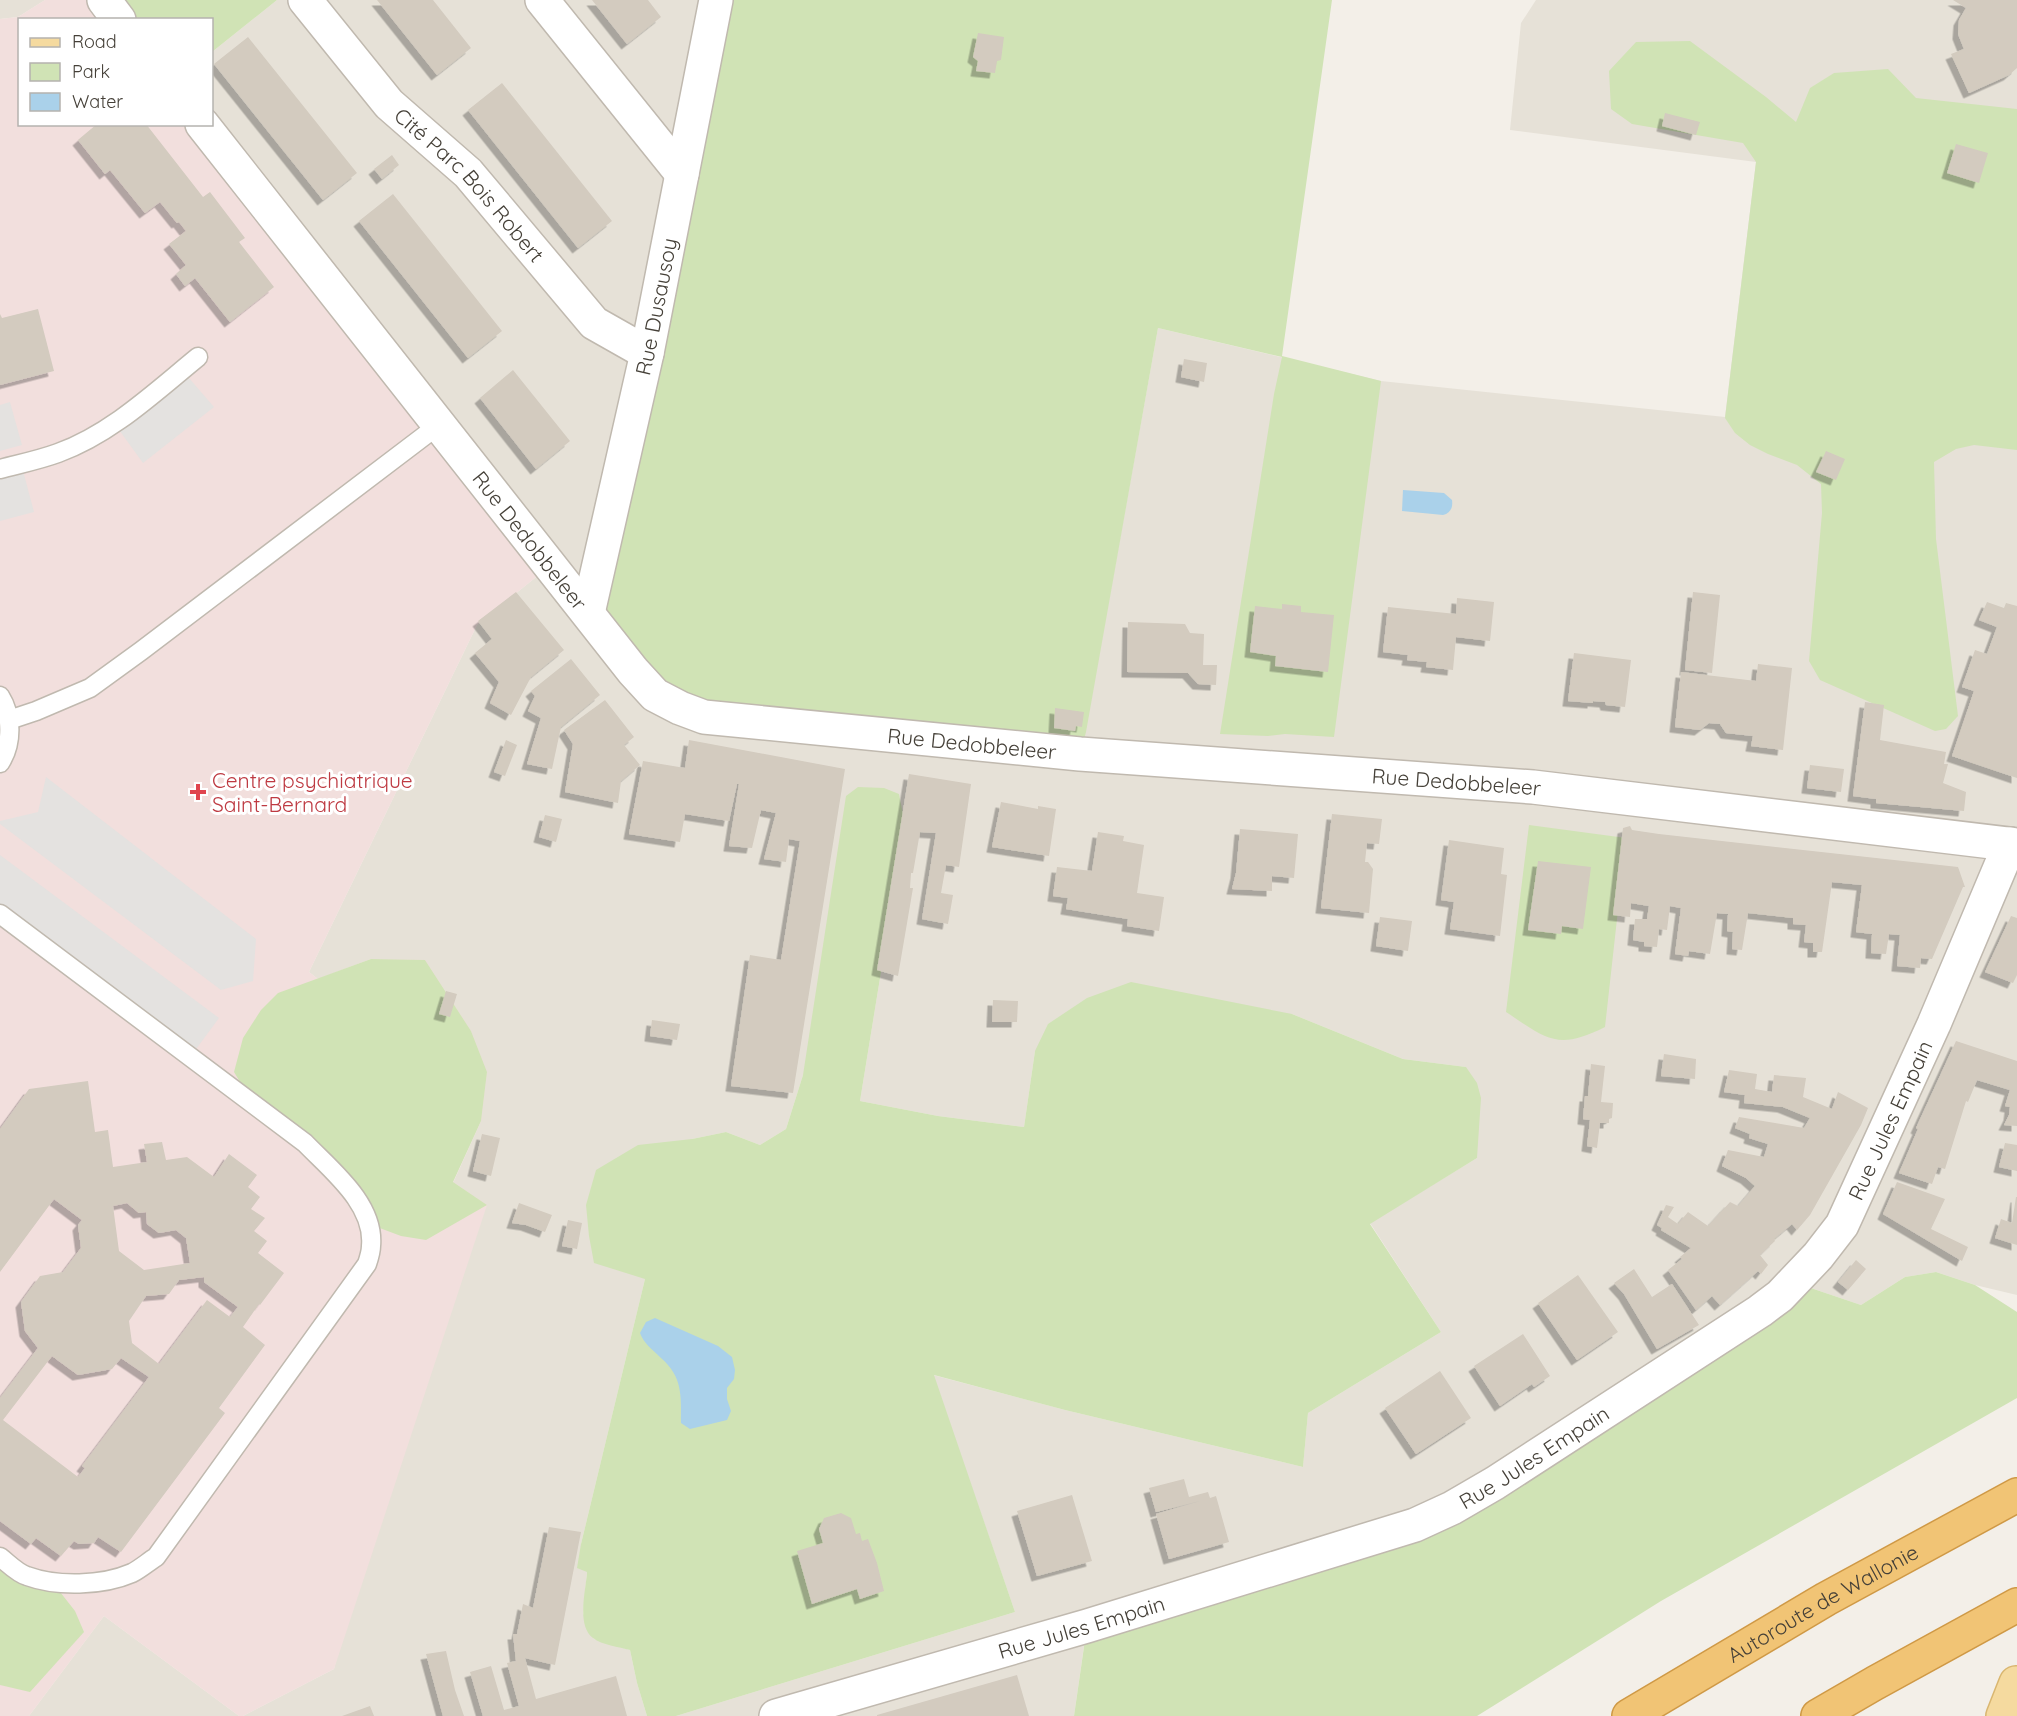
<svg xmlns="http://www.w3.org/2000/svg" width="2017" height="1716" font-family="Quicksand,sans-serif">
  <defs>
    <filter id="shadow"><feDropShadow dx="-5.5" dy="5.5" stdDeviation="0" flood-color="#0004"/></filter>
  </defs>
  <rect width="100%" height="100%" fill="#f3efe8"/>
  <g fill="#e6e1d7">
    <polygon points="0,0 45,0 18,17 0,19"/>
    <polygon points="277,0 716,0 1080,753 1088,716 1158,328 1381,381 1725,417 1756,162 1510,130 1521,23 1536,0 2017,0 2017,1295 1975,1285 1936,1272 1905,1277 1861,1305 1793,1282 1495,1483 1087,1625 1074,1716 676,1716 1015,1612 933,1375 1065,1410 1303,1467 1308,1413 1441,1332 1370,1223 1477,1158 1466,1067 1403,1059 1292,1014 1035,1051 1024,1127 938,1116 860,1101 881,972 803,1075 786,1129 760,1145 726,1132 692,1139 645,1279 581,1544 587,1572 583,1613 594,1639 630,1650 637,1683 647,1716 243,1716 334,1669 453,1183 481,1121 371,959 318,979 309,972 477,625 551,565 212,124 212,52"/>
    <polygon points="104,1616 239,1716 29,1716"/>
  </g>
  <polygon fill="#f2dfdd" points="45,0 104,0 119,19 20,20 20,124 202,125 551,565 477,625 309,972 318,979 371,959 425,960 471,1031 487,1072 481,1121 453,1182 487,1205 334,1669 243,1716 239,1716 104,1616 29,1716 0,1716 0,19 18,17"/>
  <g fill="#d0e3b5">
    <polygon points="110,0 277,0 212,52 212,20 119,19"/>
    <polygon points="716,0 1332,0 1282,356 1381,381 1334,737 1285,734 1268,736 1220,734 1274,394 1282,357 1158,328 1086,732 1080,754 704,717 588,613"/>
    <polygon points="1690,41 1766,97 1796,122 1810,88 1834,73 1888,69 1916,98 2017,109 2017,450 1974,445 1956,449 1934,462 1936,539 1958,716 1946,729 1935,731 1820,680 1809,661 1822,513 1821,484 1797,465 1768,454 1750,445 1735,433 1725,418 1756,162 1743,143 1632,124 1611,109 1609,71 1636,42"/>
    <path d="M858 787 884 788 899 794 903 814 881 972 860 1101 938 1116 1024 1127 1035 1051 1048 1024 1087 998 1131 982 1292 1014 1403 1059 1466 1067 1477 1083 1481 1098 1477 1158 1370 1224 1441 1332 1308 1413 1303 1467 1065 1410 934 1375 1015 1612 676 1716H647L637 1683 630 1650C619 1647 602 1645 593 1638 576 1625 586 1590 587 1572L577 1568 581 1544 645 1279 594 1263 589 1236 586 1205 596 1170 638 1145 692 1139 726 1132 760 1145 786 1129 803 1075 846 796Z"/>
    <path d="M1529 825 1626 838 1605 1027C1557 1051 1547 1039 1506 1012Z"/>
    <polygon points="371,959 425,960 471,1031 487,1072 481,1121 453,1182 487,1205 426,1240 401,1236 369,1224 359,1203 252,1102 234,1072 243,1038 261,1010 278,993"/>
    <polygon points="1936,1272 1975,1285 2017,1312 2017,1398 1661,1601 1477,1716 1074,1716 1087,1626 1415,1525 1793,1282 1861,1305 1905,1277"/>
    <polygon points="0,1557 53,1583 75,1611 84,1632 30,1692 0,1685"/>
  </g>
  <g fill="#e4e2e0">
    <polygon points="182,370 214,407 143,463 114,423"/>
    <polygon points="10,402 22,445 0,451 0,405"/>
    <polygon points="21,463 34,512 0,521 0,469"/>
    <polygon points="46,777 256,939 253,981 221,990 0,824 0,821 38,812"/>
    <polygon points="0,855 219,1018 191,1056 0,914"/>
  </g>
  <g fill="#aad1ea">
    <path d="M1403 490 1444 493 1452 500C1453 507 1451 513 1443 515L1402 511Z"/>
    <path d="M655 1318 718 1346 732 1357 735 1370 734 1379 727 1388V1399L731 1411 727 1420 690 1429 681 1423C681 1396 683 1377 661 1358 652 1349 644 1344 640 1333L646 1322Z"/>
  </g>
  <g fill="#d3cbbf" fill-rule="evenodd" filter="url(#shadow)">
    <polygon points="377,0 433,0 471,48 437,75"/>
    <polygon points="592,0 648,0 661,17 627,44"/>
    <polygon points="1953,0 2017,0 2017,68 2009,75 1969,93 1951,54 1964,49 1958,34 1959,20 1966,8"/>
    <polygon points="978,33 1004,37 1001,60 997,61 995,73 976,71 978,61 973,57"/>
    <polygon points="248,37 357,173 323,200 214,64"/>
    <polygon points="502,83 612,221 578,248 468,110"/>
    <polygon points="1665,113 1700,122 1696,135 1662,126"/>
    <polygon points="97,124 146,124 203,197 210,192 245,238 239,242 274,287 230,322 195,278 185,286 176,274 186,265 169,244 186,231 179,222 177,223 160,202 145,213 110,170 105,174 78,140"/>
    <polygon points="1956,144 1988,153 1979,183 1947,173"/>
    <polygon points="392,155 399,165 382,179 374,169"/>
    <polygon points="393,194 502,331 468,358 359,221"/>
    <polygon points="38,309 54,371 0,385 0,314 2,318"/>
    <polygon points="1184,359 1207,363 1204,382 1181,377"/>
    <polygon points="513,370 570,441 536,469 480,398"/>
    <polygon points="1826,451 1845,459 1836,480 1816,472"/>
    <polygon points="516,592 564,650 531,677 511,715 490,703 499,682 475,653 492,639 478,621"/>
    <polygon points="1693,592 1720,595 1712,673 1685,670"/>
    <polygon points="1457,598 1494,602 1490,641 1456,637 1453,670 1426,667 1427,662 1407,660 1408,655 1383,652 1388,607 1456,614"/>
    <polygon points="1987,602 2004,608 2006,603 2017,606 2017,778 1952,756 1974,691 1962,687 1975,650 1987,654 1997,627 1979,620"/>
    <polygon points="1282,604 1301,606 1301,612 1334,615 1328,672 1275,666 1276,656 1250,652 1255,606 1282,609"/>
    <polygon points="1128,622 1185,624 1190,633 1204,634 1203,665 1217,665 1216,685 1198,684 1188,673 1127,672"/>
    <polygon points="1574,653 1631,660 1625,707 1606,705 1605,702 1593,701 1593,703 1568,701"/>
    <polygon points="571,659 600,695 561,727 552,769 527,764 541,718 528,711 535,696 531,691"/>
    <polygon points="1758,664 1792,668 1783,750 1751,746 1753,736 1726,733 1720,724 1709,723 1700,730 1675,727 1681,672 1756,681"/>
    <polygon points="605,700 634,737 624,745 640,765 621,781 618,803 565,792 573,744 564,730"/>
    <polygon points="1865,702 1884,705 1880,740 1946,752 1944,764 1948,764 1943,783 1966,792 1964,811 1876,803 1876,799 1853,796"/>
    <polygon points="1055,708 1084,712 1082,727 1076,726 1075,731 1054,728"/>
    <polygon points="506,740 517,745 505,776 494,772"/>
    <polygon points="689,740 845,769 793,1093 731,1086 750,955 781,960 800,841 789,839 786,862 764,859 776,813 761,810 752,848 729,846 739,784 737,784 729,821 685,814 680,842 629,834 643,761 685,768"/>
    <polygon points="1810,765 1844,769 1841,792 1807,788"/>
    <polygon points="909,774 971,784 959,867 946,865 941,893 953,895 948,924 922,919 936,833 920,832 913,873 911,873 910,888 913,888 898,976 877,970"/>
    <polygon points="1001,802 1038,809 1038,806 1056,809 1049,856 992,847"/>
    <polygon points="1332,814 1382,819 1379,844 1367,843 1365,862 1368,862 1373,869 1369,913 1321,908"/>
    <polygon points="545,815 562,819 556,842 539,837"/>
    <polygon points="1630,826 1632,830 1659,834 1958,867 1965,887 1963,887 1932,959 1921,958 1920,968 1897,966 1900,935 1889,934 1886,954 1871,953 1872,934 1856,932 1862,885 1832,882 1822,952 1813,952 1813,943 1804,942 1806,925 1793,924 1793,918 1748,913 1742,950 1732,949 1733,932 1727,931 1728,914 1717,913 1710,954 1689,951 1688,956 1675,954 1681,908 1670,906 1667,930 1659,929 1657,947 1644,946 1644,942 1633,940 1635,919 1647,919 1649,906 1631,903 1630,917 1613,915 1623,828"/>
    <polygon points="1240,829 1298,834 1294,878 1272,876 1272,891 1232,889 1236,873"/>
    <polygon points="1098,832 1124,836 1123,841 1144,845 1137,893 1164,897 1159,931 1127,926 1128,919 1066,909 1068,898 1053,896 1057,867 1092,871"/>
    <polygon points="1449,840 1504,848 1501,874 1507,875 1500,936 1450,929 1454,902 1441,900"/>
    <polygon points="1538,861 1591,867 1583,929 1562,926 1561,934 1528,930"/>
    <polygon points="2011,916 2017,918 2017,975 2013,983 1985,972"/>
    <polygon points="1380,917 1412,921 1408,951 1376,946"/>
    <polygon points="446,991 457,994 450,1017 439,1014"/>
    <polygon points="993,1000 1018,1001 1017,1022 992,1022"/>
    <polygon points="652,1020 680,1024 677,1040 650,1036"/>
    <polygon points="1956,1041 2017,1061 2017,1126 2004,1125 2009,1115 2010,1107 2005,1106 2010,1090 1977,1080 1968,1102 1966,1101 1945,1169 1938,1167 1932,1184 1899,1173 1918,1129 1916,1128"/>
    <polygon points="1664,1054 1696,1059 1695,1079 1661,1076"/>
    <polygon points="1591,1064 1605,1066 1601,1102 1613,1103 1612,1118 1609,1119 1609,1123 1600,1123 1597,1148 1587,1146 1590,1120 1583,1119 1585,1096 1588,1096"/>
    <polygon points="1729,1070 1757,1074 1755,1089 1772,1092 1774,1075 1806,1078 1803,1097 1832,1109 1838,1092 1868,1108 1861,1125 1810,1215 1797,1230 1792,1224 1774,1239 1775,1241 1760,1255 1768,1265 1761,1274 1758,1271 1720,1305 1712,1296 1696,1310 1668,1270 1682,1259 1680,1257 1691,1248 1661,1230 1662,1228 1657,1225 1666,1205 1674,1207 1668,1217 1678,1224 1688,1212 1708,1226 1730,1202 1738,1206 1755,1186 1746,1178 1722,1166 1728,1150 1764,1157 1768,1144 1749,1138 1750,1134 1735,1128 1739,1117 1804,1128 1810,1118 1783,1107 1744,1103 1745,1095 1724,1092"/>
    <path d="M88 1081 95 1132 108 1130 113 1167 147 1162 144 1144 162 1142 166 1160 187 1157 214 1177 229 1154 257 1175 248 1187 260 1197 251 1209 265 1218 254 1231 267 1241 258 1253 284 1273 260 1305 259 1304 243 1327 265 1345 219 1408 225 1413 121 1552 98 1537 94 1543 79 1544 74 1541 61 1556 36 1538 31 1544 0 1521V1398L38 1348 25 1331 21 1302 40 1276 63 1272 81 1248 78 1225 82 1220 54 1199 0 1272V1129L29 1089ZM127 1203 139 1213 146 1212 147 1224 159 1233 176 1230 186 1238 190 1263 144 1270 119 1251 113 1206ZM204 1277V1282L238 1307 230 1317 207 1300 159 1364 132 1343 129 1321 146 1296 169 1294 179 1280ZM52 1356 78 1375 112 1369 121 1358 149 1377 82 1466 85 1468 78 1477 3 1420Z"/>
    <polygon points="482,1134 500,1138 491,1176 473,1171"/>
    <polygon points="2005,1143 2017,1145 2017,1171 1999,1167"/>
    <polygon points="1897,1182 1945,1199 1931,1229 1968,1247 1962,1261 1883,1214"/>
    <polygon points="2016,1197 2017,1197 2017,1245 1995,1238 2001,1219 2012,1223"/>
    <polygon points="519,1203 552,1215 545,1232 526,1225 512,1223"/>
    <polygon points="568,1220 582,1223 577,1249 562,1246"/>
    <polygon points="1856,1260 1866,1269 1848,1290 1838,1282"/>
    <polygon points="1634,1269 1652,1297 1672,1284 1699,1325 1657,1349 1624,1294 1614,1283"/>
    <polygon points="1578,1275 1618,1332 1577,1360 1538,1303"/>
    <polygon points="1523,1334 1550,1376 1534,1387 1532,1384 1500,1406 1474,1366"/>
    <polygon points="1440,1371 1471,1418 1416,1454 1385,1408"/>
    <polygon points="1184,1479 1189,1497 1208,1492 1210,1498 1216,1496 1229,1542 1169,1559 1156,1514 1200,1501 1156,1512 1149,1488"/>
    <polygon points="1072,1495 1092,1561 1037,1576 1017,1511"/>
    <polygon points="841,1513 851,1518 856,1534 860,1533 862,1541 868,1539 877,1563 884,1591 860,1599 857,1589 812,1604 797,1551 823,1543 819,1529 824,1518"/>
    <polygon points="549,1527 581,1532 555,1665 525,1658 536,1699 616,1676 627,1716 483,1716 470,1672 491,1666 504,1710 519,1706 507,1663 516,1661 513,1634 517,1634 523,1604 533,1608"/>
    <polygon points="446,1651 455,1690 464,1716 443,1716 426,1654"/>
    <polygon points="1017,1675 1029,1716 877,1716 877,1715"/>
    <polygon points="370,1706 374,1716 342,1716"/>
  </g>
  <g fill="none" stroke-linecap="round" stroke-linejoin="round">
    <defs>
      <g id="service">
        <path d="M0 469C19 464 39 460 58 453 111 434 155 392 198 357"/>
        <path d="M0 696C12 715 13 743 0 763"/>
        <polyline points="9,720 36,711 90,688 141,651 440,424"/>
        <path d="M0 914 305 1143C331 1170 375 1204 371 1246 371 1252 369 1258 367 1264L156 1557C148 1562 140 1569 132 1573 102 1586 57 1587 27 1576 17 1573 8 1563 0 1557"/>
      </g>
      <g id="minor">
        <polyline points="104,0 119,20"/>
        <path id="s1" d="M305 0 389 104 468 173 594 323 647 353"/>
        <polyline points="542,0 682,174"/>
        <path id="s2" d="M202 124 633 671 655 695 680 708 704 717 1080 754 1533 787 2017 845"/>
        <path id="s3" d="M588 613 647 353 716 0"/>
        <path id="s4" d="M776 1716 1087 1626 1415 1525 1452 1508 1495 1483 1760 1311 1780 1296 1818 1256 1842 1225 1934 1024 2010 844"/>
      </g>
      <polyline id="primary" points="2003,1716 2016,1683"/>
      <g id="motorway">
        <path id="s5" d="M1629 1716 1826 1599 2017 1495"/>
        <polyline points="1818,1716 1875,1683 2017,1605"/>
      </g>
    </defs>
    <use href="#service" stroke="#c0b9af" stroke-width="21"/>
    <use href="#minor" stroke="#c0b9af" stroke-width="36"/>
    <use href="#primary" stroke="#d9b670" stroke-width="36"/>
    <use href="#motorway" stroke="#cf9946" stroke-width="36"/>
    <use href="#service" stroke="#fff" stroke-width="18"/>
    <use href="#minor" stroke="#fff" stroke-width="33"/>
    <use href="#primary" stroke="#f5da9f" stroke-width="33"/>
    <use href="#motorway" stroke="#f1c475" stroke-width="33"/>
  </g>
  <path fill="#e0444e" stroke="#fff" stroke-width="2" d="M195 783h6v6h6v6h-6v6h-6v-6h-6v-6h6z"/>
  <g text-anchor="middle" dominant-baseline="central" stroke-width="6" stroke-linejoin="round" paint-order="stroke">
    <g font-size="21" fill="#454038" stroke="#fff">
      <text stroke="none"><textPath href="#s1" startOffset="248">Cité Parc Bois Robert</textPath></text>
      <text stroke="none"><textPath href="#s3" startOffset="314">Rue Dusausoy</textPath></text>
      <text stroke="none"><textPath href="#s2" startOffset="530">Rue Dedobbeleer</textPath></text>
      <text stroke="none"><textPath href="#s2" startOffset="1052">Rue Dedobbeleer</textPath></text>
      <text stroke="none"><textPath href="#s2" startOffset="1538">Rue Dedobbeleer</textPath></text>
      <text stroke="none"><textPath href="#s4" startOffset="1308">Rue Jules Empain</textPath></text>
      <text stroke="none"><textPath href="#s4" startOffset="804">Rue Jules Empain</textPath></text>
      <text stroke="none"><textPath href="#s5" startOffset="224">Autoroute de Wallonie</textPath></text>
      <text stroke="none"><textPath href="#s4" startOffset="318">Rue Jules Empain</textPath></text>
    </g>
    <g font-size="21" fill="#be3a42" stroke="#fff" text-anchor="start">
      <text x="212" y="780">Centre psychiatrique<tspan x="212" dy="24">Saint-Bernard</tspan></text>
    </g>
  </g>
  <rect x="18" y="18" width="195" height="108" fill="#ffffff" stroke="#b5b3af" stroke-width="1.5"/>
  <rect x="30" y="38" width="30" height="9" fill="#f5da9f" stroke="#b5b3af" stroke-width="1.5"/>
  <text x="72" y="48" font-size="18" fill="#454038">Road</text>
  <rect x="30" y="63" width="30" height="18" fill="#d0e3b5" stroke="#b5b3af" stroke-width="1.5"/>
  <text x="72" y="78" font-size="18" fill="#454038">Park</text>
  <rect x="30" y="93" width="30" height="18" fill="#aad1ea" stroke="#b5b3af" stroke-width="1.5"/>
  <text x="72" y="108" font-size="18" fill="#454038">Water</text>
</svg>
